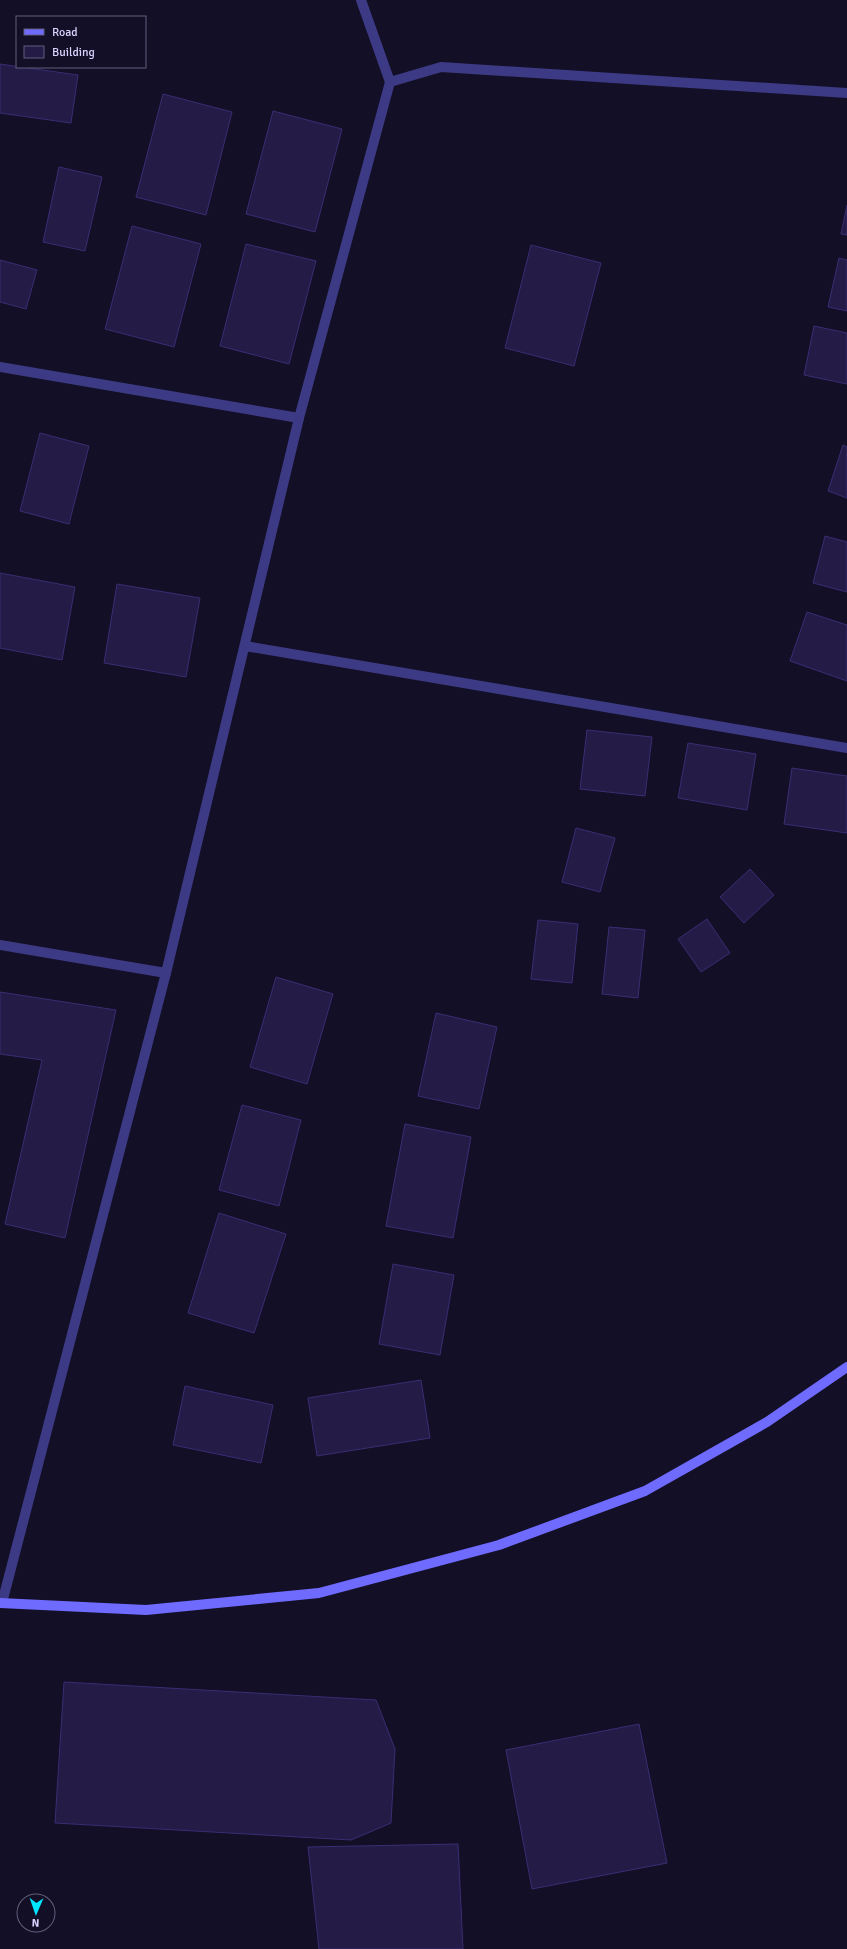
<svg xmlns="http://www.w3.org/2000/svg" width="847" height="1949" font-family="Signika,sans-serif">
  <rect width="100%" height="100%" fill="#130f26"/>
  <g fill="#241b47" stroke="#3b2d73">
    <polygon points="0,64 78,75 71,123 0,113"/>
    <polygon points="163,94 232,112 206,215 136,197"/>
    <polygon points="273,111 342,129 315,232 246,214"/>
    <polygon points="59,167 102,177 85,251 43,242"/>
    <polygon points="847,205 847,235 841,234"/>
    <polygon points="132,226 201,244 174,347 105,329"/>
    <polygon points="246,244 316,261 289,364 220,346"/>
    <polygon points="531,245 601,263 574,366 505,348"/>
    <polygon points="839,258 847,260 847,311 828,307"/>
    <polygon points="0,260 37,270 26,309 0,302"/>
    <polygon points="814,326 847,333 847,384 804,375"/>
    <polygon points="40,433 89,446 69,524 20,511"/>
    <polygon points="843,445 847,447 847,498 828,491"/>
    <polygon points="825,536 847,542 847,592 813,583"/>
    <polygon points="0,573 75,587 62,660 0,648"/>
    <polygon points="117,584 200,598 186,677 104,663"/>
    <polygon points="807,612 847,625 847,681 790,661"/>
    <polygon points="587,730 652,737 645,796 580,789"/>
    <polygon points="688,743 756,754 747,810 678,798"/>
    <polygon points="792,768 847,776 847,833 784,824"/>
    <polygon points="576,828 615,838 600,892 562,882"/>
    <polygon points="750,869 774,895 744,923 720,897"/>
    <polygon points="707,919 730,953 701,972 678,939"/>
    <polygon points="538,920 578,924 572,983 531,979"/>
    <polygon points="609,927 645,930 638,998 602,994"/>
    <polygon points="276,977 333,994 307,1084 250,1067"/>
    <polygon points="0,992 116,1010 65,1238 5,1224 42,1060 0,1054"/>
    <polygon points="436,1013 497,1027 479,1109 418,1096"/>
    <polygon points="242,1105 301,1120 279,1206 219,1190"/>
    <polygon points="405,1124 471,1137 453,1238 386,1226"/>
    <polygon points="219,1213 286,1234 254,1333 188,1313"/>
    <polygon points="393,1264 454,1275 440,1355 379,1344"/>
    <polygon points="421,1380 430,1438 317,1456 308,1398"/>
    <polygon points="185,1386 273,1405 261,1463 173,1445"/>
    <polygon points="64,1682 376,1700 395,1749 391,1823 351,1840 55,1823"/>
    <polygon points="639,1724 667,1863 532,1889 506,1750"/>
    <polygon points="458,1844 463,1949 319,1949 308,1847"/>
  </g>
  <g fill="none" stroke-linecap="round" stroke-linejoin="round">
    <g stroke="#3d3a85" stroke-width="10">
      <polyline points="361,0 390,82"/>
      <polyline points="0,367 299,418"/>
      <polyline points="245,646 847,748"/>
      <polyline points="0,945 166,973"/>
      <polyline points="2,1603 166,973 299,418 390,82 441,67 847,93"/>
    </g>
    <polyline stroke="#6f6bff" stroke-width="10" points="0,1603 146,1610 319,1593 499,1545 645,1491 767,1422 847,1367"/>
  </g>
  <rect x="16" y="16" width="130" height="52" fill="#130f26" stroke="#625e7d"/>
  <rect x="24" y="29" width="20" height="6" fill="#6f6bff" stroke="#625e7d"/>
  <text x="52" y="36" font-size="12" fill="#d9d4ff">Road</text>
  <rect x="24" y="46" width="20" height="12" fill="#241b47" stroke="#625e7d"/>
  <text x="52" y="56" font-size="12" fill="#d9d4ff">Building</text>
  <g transform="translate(36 1913) rotate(182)"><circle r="19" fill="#130f26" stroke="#625e7d"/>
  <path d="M0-3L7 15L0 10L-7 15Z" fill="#00e5ff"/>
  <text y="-6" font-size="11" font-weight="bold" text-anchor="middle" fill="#d9d4ff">N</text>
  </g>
</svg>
